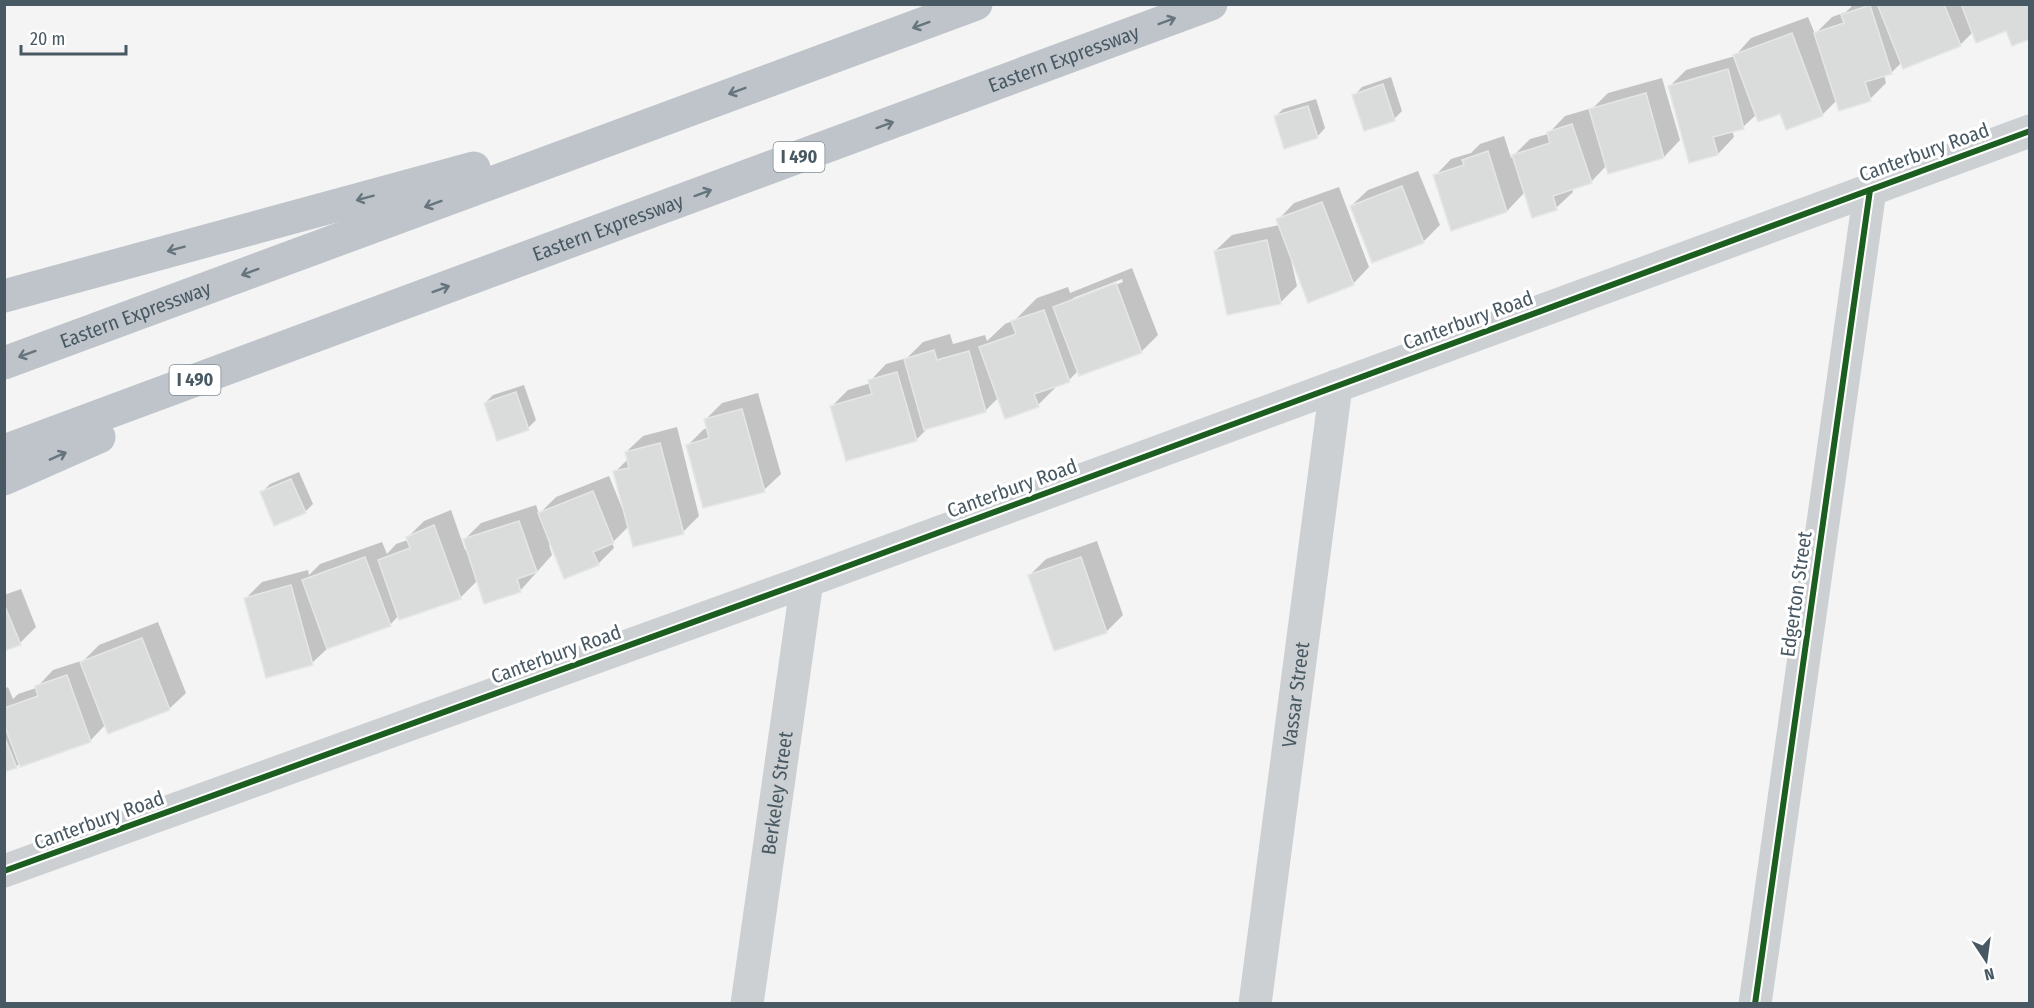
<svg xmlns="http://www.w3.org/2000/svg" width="2034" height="1008" font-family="'Fira Sans Condensed',sans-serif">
  <rect width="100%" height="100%" fill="#f4f4f4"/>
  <g fill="#0003" fill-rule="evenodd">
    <polygon points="1854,4 2030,4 2007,29 1973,32 1960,45 1902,62 1892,72 1884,75 1886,83 1870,99 1837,100 1822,115 1781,112 1757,114 1743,127 1732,130 1734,137 1718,154 1690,161 1670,86 1686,70 1735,56 1751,38 1808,17 1815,34 1832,17 1846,12"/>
    <polygon points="1391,77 1402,111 1394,119 1365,129 1354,96 1362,87"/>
    <polygon points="1662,78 1680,140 1664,157 1607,165 1591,182 1572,188 1573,192 1556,208 1525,192 1507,211 1435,176 1451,159 1471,153 1480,144 1504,136 1511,158 1530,139 1548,134 1565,116 1589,109 1590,111 1608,93"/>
    <polygon points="1316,99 1325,128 1317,137 1275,117 1283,109"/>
    <polygon points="1418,171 1440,225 1423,242 1351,206 1368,190"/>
    <polygon points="1339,187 1369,267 1353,284 1293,259 1291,260 1297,286 1280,303 1215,251 1232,235 1279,225 1278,220 1294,203"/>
    <path d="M1132 268 1158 335 1141 352 1079 370 1069 380 1060 383 1038 405 998 398 985 411 929 427 916 440 832 406 848 390 871 383 870 381 886 364 907 358 923 342 950 334 953 344 985 335 987 341 1005 324 1015 320 1037 298 1068 287 1070 293ZM1122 279 1123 282 1073 302V298Z"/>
    <polygon points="524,385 536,420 528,428 485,403 493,395"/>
    <polygon points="758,393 781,474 764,490 687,446 704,429 708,428 706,419 722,403"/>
    <polygon points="677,427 699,516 683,532 629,526 612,543 614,548 598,564 552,544 549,545 552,555 520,591 478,580 460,598 399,615 390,625 329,647 312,663 245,599 262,582 308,570 309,575 320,564 382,542 387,554 396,544 408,540 407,538 424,521 451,510 465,550 468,550 465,539 481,523 536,505 539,514 556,497 609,476 622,508 624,507 615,472 628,459 626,452 643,436"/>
    <polygon points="299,472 313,504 305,512 262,492 270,484"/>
    <polygon points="1097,541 1123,615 1107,631 1055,649 1030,575 1046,559"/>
    <polygon points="21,589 36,627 20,643 4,650 4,595"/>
    <polygon points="158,622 186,693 169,709 106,724 90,741 20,763 16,767 4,771 4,689 8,687 13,699 18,694 36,688 53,670 84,660 99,645"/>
  </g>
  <g fill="#dadcdc" stroke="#e5e6e6" stroke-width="1.5">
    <polygon points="1880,4 1944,4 1961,46 1903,69 1878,6"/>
    <polygon points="1961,4 2030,4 2030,39 2012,46 2006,31 1976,43"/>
    <polygon points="1870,5 1892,74 1865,82 1871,101 1839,111 1814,33 1844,23 1841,15"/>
    <polygon points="1792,33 1823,116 1786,130 1780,114 1758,122 1733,55"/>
    <polygon points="1728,69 1744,129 1713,137 1718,155 1689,163 1668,86"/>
    <polygon points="1383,84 1395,121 1364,131 1352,95"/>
    <polygon points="1646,93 1664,158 1608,174 1589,109"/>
    <polygon points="1308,106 1318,138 1284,149 1274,116"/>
    <polygon points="1572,124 1592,183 1553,196 1557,210 1532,218 1512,155 1550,143 1547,132"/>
    <polygon points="1488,151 1507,212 1451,231 1433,175 1464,165 1462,160"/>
    <polygon points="1402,186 1424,243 1372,263 1350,206"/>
    <polygon points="1322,202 1354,285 1308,303 1276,219"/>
    <polygon points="1267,240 1281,304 1227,315 1214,251"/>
    <polygon points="1116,283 1142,353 1079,376 1053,307"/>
    <polygon points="1044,310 1070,382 1034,394 1039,407 1005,419 979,347 1016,334 1011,321"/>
    <polygon points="934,350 937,360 969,351 986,412 924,430 904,359"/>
    <polygon points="897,372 917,441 846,461 830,406 872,394 868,380"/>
    <polygon points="516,392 529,430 497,441 484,403"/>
    <polygon points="742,409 765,492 703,508 686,445 709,438 704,419"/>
    <polygon points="660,443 684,534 633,547 613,471 629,468 625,452"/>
    <polygon points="291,479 306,513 274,526 260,492"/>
    <polygon points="593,491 614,543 593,552 599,565 564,579 538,513"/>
    <polygon points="519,521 537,572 517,579 521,592 484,604 463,539"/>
    <polygon points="434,525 461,599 399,620 378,560 410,548 406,537"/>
    <polygon points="365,557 391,626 327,649 302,580"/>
    <polygon points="1081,557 1107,633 1054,651 1028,575"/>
    <polygon points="291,585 313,665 266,678 244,598"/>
    <polygon points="4,604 21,645 4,651"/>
    <polygon points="142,638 170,710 108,734 80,662"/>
    <polygon points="67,675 91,742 20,767 4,724 4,708 38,696 35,686"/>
    <polygon points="4,736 17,768 4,772"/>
  </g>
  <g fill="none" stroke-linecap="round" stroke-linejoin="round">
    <g stroke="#cdd0d2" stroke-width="33">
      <polyline points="4,871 807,581 2030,131"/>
      <path id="s1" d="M747 1004 807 581"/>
      <path id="s2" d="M1255 1004 1336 386"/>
      <polyline points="1755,1004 1870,190"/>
    </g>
    <g stroke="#bec4ca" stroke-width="33">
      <polyline points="4,296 474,168"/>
      <path id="s3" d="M4 363 976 4"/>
      <path id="s4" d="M4 451 1211 4"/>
      <polyline points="4,479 99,437"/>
    </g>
    <defs>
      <g id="cycleway">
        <polyline points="4,871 807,581 2030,131"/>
        <polyline points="1755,1004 1870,190"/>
      </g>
    </defs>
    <use href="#cycleway" stroke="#fff" stroke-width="10"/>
    <use href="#cycleway" stroke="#1b5e20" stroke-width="6"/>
  </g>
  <defs><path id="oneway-shaft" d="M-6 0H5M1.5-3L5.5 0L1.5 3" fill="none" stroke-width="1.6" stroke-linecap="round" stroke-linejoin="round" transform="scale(1.5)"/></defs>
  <g stroke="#66747d">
    <use href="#oneway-shaft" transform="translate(1167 21) rotate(-20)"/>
    <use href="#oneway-shaft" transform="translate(921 25) rotate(160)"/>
    <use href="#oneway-shaft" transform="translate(737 91) rotate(160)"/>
    <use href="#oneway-shaft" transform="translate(885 125) rotate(-20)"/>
    <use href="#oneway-shaft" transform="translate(703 193) rotate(-20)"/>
    <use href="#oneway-shaft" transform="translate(365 198) rotate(165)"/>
    <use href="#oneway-shaft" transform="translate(433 204) rotate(160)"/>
    <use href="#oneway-shaft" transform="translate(176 249) rotate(165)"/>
    <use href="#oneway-shaft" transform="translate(250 272) rotate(160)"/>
    <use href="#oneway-shaft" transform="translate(441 289) rotate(-20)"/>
    <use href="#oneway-shaft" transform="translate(27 354) rotate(160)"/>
    <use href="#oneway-shaft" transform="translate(58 456) rotate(-24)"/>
  </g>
  <g text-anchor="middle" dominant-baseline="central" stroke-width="6" stroke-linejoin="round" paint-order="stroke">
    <g fill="#fff" stroke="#7f8b92" stroke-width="1.5">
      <rect x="773.5" y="142" width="51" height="30" rx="4.5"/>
      <rect x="169.5" y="365" width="51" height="30" rx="4.5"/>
    </g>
    <g font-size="18" font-weight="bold" fill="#485963">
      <text x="799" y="157">I 490</text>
      <text x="195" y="380">I 490</text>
    </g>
    <g font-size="20" fill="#485963" stroke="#fff">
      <text stroke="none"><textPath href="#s4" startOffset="1130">Eastern Expressway</textPath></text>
      <text transform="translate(1924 152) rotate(-20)">Canterbury Road</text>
      <text stroke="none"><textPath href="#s4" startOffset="644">Eastern Expressway</textPath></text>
      <text stroke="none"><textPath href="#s3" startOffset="140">Eastern Expressway</textPath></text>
      <text transform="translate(1468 320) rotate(-20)">Canterbury Road</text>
      <text transform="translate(1012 488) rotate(-20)">Canterbury Road</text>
      <text transform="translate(1796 594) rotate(-82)">Edgerton Street</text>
      <text transform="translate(556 654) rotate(-20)">Canterbury Road</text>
      <text stroke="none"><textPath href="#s2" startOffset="312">Vassar Street</textPath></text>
      <text stroke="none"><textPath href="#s1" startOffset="213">Berkeley Street</textPath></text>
      <text transform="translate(99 820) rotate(-20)">Canterbury Road</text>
    </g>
  </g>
  <rect width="2034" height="1008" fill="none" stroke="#485963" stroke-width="12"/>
  <g transform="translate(1986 960) rotate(167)" stroke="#ffffff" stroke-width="4.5" paint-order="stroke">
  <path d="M0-4.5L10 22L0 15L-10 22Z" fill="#485963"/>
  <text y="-9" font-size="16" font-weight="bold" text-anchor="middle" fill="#485963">N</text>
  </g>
  <path d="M21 45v9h105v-9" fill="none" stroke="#485963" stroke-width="3"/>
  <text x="30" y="45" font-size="18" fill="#485963" stroke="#ffffff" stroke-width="4.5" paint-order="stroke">20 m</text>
</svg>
